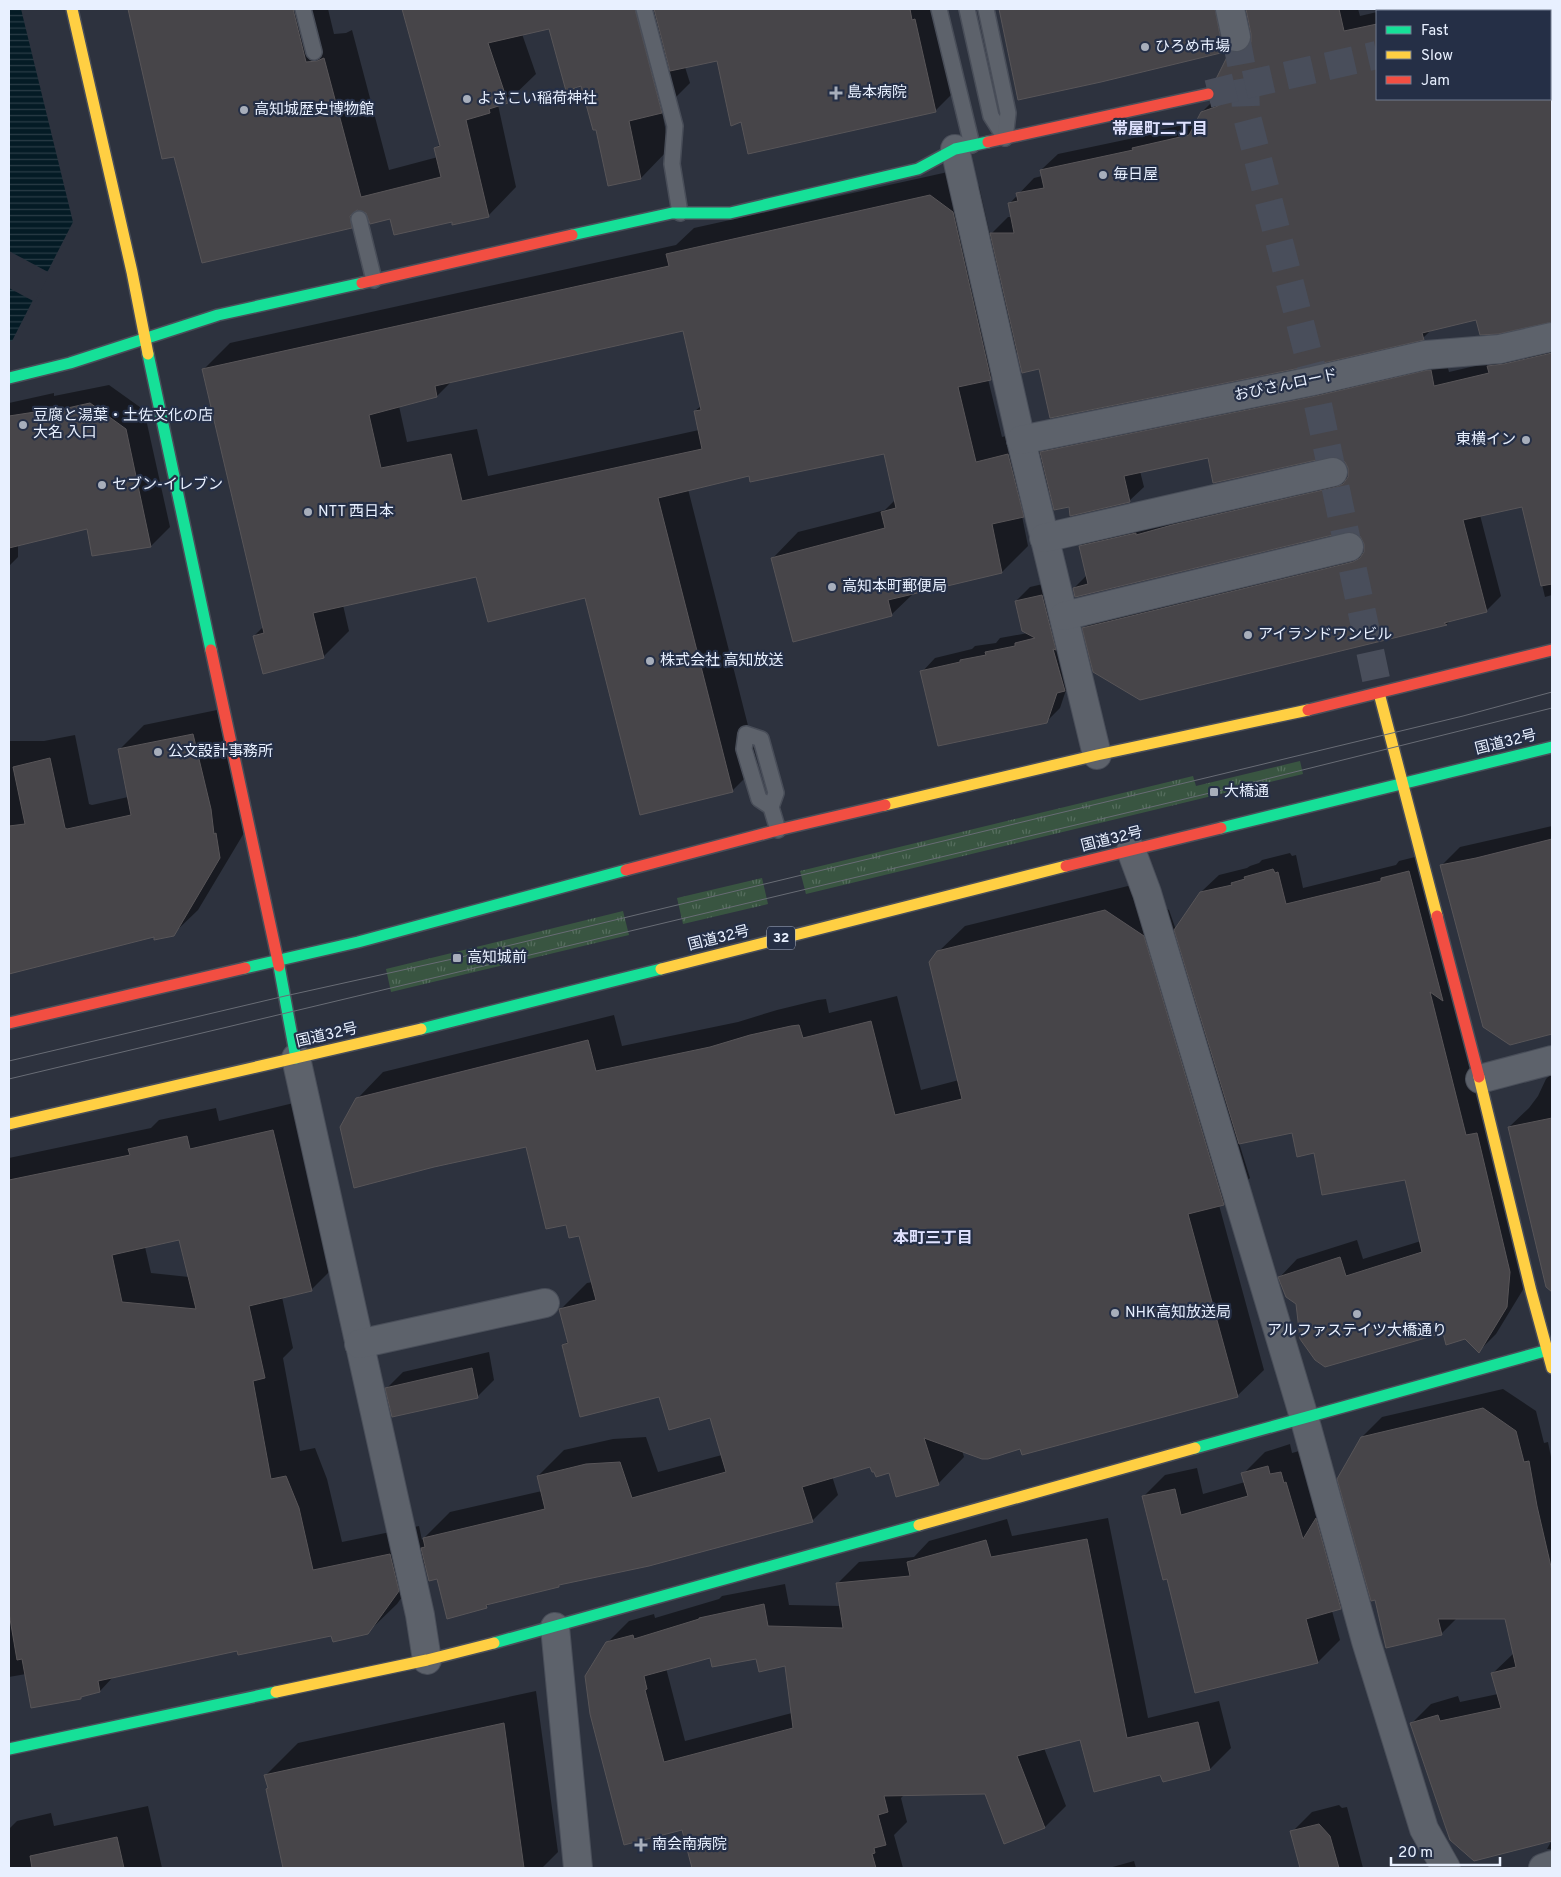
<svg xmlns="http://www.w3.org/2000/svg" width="1561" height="1877" font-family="Overpass,'Noto Sans JP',sans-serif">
  <defs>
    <pattern id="grass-tufts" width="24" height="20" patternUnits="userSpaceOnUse" patternTransform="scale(1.25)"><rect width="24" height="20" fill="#395541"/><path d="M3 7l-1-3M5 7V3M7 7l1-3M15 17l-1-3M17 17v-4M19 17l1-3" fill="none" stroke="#566e5e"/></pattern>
    <pattern id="water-rules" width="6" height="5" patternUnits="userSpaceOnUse" patternTransform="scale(1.25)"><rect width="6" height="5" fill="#041b25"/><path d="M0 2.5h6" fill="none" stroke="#293c46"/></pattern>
  </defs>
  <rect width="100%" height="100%" fill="#2d323e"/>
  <g fill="url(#grass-tufts)">
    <polygon points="1300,761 1303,774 806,894 800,871 1193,776 1196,786"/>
    <polygon points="762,878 768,904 683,924 677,898"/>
    <polygon points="623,911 629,935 391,992 386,969"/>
  </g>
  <polygon fill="url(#water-rules)" points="9,9 21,9 73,222 12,341 9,341"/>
  <polygon fill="#2d323e" points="9,251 50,273 35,302 9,288"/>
  <g fill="#0007" fill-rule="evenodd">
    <polygon points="129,9 328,9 334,34 346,33 352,30 389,170 438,157 436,148 441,143 403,9 947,9 964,82 935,111 742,121 718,59 685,67 690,83 662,111 669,149 641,178 609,185 597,128 582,85 550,27 522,34 536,74 507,102 498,105 516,187 488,216 453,221 391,217 367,211 351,227 175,156 163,157"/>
    <polygon points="1000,9 1238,9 1242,25 1213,53 1019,98"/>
    <path d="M1257 9H1358L1360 16 1377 12V99H1550V11H1381L1392 9H1552V321L1477 318 1432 329 1423 338 1040 368 1018 351 991 378 988 379 1002 437 1034 429 1040 454 1056 438 1445 357 1449 372 1492 362 1552 343V595L1545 597 1523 506 1480 515 1501 596 1487 610 1451 620 1447 624 1140 699 1084 628 1098 614 1365 549V543L1361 535 1354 531H1345L1074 588 1087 575 1080 546 1095 532 1349 474V468L1346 461 1338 456H1209L1140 471 1144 487 1129 501 1070 505 1050 489 1022 516 1028 546 1002 572 914 593 891 615 772 559 798 532 885 510 896 499 885 452 750 475 688 489 758 765 732 791 586 596 477 575 343 605 349 631 323 657 254 636 263 627 204 369 230 343 676 245 694 228 957 170 979 186 990 235 1008 217H1012L1010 203 1034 178 1042 176 1041 170 1058 154 1148 135 1150 132 1197 122 1202 112 1218 96 1224 94 1277 104ZM684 330 701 406 695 411 699 430 488 476 477 429 407 442 399 406 437 396 453 380Z"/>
    <polygon points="109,385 144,410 170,527 151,546 93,555 88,528 18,544 18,557 9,566 9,403 54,393 54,396"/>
    <polygon points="1056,581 1067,687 1060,708 1046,722 922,672 935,658 972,649 975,646 996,643 1000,638 1028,633 1016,601 1030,587"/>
    <polygon points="217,710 244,833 198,910 173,934 155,935 9,972 9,741 44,741 75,735 89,804 92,805 128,797 119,750 144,725"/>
    <polygon points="1552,826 1552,1033 1511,1044 1442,865 1460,847"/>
    <path d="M1290 853 1292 856 1296 855 1303 888 1396 865 1399 861 1427 854 1524 1288 1496 1334 1479 1351 1466 1338 1444 1331 1297 1303 1280 1277 1297 1259 1357 1240 1363 1259 1421 1241 1406 1179 1315 1152 1293 1132 1239 1143 1250 1178 1223 1204 1219 1205 1264 1370 1237 1396 1021 1447 962 1450 964 1457 938 1484 890 1472 871 1465 832 1476 838 1495 812 1521 562 1583 559 1586 491 1602 486 1607 438 1578 426 1563 397 1604 367 1633 332 1634 238 1649 114 1676 100 1691 84 1695 80 1698 26 1674 9 1677V1158L151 1128 159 1120 216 1108 219 1121 302 1101 340 1261 311 1290 282 1297 293 1348 283 1358 300 1451 315 1448 327 1479 342 1542 419 1526 422 1540 450 1512 542 1491 538 1476 564 1450 613 1439 646 1437 658 1472 722 1455 711 1416 659 1395 564 1345 569 1340 561 1309 587 1283 593 1282 579 1234 566 1223 527 1146 357 1099 383 1072 614 1015 622 1046 738 1022 777 1010 818 1000 826 999 829 1013 897 996 921 1090 959 1080 938 952 965 926 1132 885 1169 910 1176 930 1201 892 1219 875 1247 868 1250 866 1259 863 1262 860ZM180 1239 189 1277 151 1273 145 1247Z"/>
    <polygon points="1552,1073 1552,1290 1548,1288 1509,1127 1529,1108 1538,1096 1546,1079"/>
    <polygon points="489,1352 494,1380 477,1397 387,1388 403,1372"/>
    <polygon points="1503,1389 1536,1411 1544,1443 1548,1442 1552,1462 1552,1839 1474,1860 1411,1724 1431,1704 1458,1696 1460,1702 1498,1694 1493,1673 1514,1653 1506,1618 1457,1618 1441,1634 1362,1437 1382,1417"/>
    <polygon points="1290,1444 1292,1453 1303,1450 1362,1586 1340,1608 1332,1611 1340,1640 1318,1662 1168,1578 1143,1497 1165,1475 1197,1468 1203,1494 1245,1482 1243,1474 1265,1452"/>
    <path d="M1108 1518 1148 1718 1219 1701 1231 1748 1210 1769 1164 1781 1161 1773 1081 1739 1044 1748 1066 1806 1045 1827 986 1792 905 1794 901 1798 907 1822 894 1835 903 1868H693L683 1828 607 1643 629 1621 654 1614 655 1618 719 1599 722 1596 785 1584 789 1605 841 1606 838 1583 859 1562 914 1557 929 1541 1007 1519 1012 1536ZM710 1657H757L786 1664 792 1713 685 1741 666 1668Z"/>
    <polygon points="536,1691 558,1852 542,1868 285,1868 267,1790 269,1788 266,1775 298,1743"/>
    <polygon points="1339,1805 1342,1808 1347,1807 1363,1868 1301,1868 1292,1832 1312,1812"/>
    <polygon points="148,1806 162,1868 9,1868 9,1829 17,1821 51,1813 54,1826"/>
    <polygon points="1552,1840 1552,1849 1547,1849"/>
    <polygon points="1134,1861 1136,1868 1109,1868"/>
  </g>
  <g fill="#474549" stroke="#585558" fill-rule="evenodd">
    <polygon points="128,9 293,9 306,62 317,61 324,58 361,197 441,177 434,148 440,146 402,9 635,9 662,113 629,121 641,179 608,186 596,130 593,130 581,86 566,91 549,29 488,43 508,103 489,109 490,113 466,120 489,217 452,225 452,222 394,235 390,219 370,224 366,213 357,210 350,216 352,228 202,263 174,157 162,159"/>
    <polygon points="654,9 910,9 912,20 915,19 936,112 748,154 741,122 731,126 717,61 670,71"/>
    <polygon points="999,9 1215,9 1221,40 1224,47 1229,51 1101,82 1018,100"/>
    <polygon points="1246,9 1339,9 1344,31 1377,24 1377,99 1552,99 1552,322 1498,334 1480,335 1476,320 1422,333 1424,340 1310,366 1050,418 1039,369 1022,373 990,233 1014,233 1008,203 1018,201 1016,193 1044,188 1040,170 1133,150 1132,148 1189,135 1201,112 1218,106 1223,99 1223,90 1220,84 1215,81 1230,51 1240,52 1246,49 1251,42 1251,34"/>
    <path d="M930 195 953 212 991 380 958 387 976 462 1008 454 1024 517 992 524 1002 573 888 600 892 616 793 642 771 558 885 528 881 512 896 508 884 454 750 482 749 476 658 498 733 792 640 815 585 598 488 622 476 577 313 613 324 658 263 674 253 636 264 633 202 369 669 266 666 254ZM683 331 701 410 694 411 702 449 462 501 451 454 381 468 369 415 437 397 435 386Z"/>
    <polygon points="1552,353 1552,584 1541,586 1522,507 1463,520 1487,612 1444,623 1447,625 1140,700 1093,672 1082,628 1353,562 1360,558 1364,552 1364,544 1360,536 1353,532 1345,532 1075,597 1073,588 1088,584 1079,546 1136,533 1136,535 1172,525 1336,487 1343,484 1348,477 1348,468 1345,462 1338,457 1330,457 1213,483 1208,458 1124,476 1130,502 1070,516 1069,507 1054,510 1040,452 1316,396 1428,370 1431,370 1434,386 1489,373 1487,366 1504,364"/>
    <polygon points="90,403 126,429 151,547 92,556 87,529 9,548 9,416 35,412 36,415"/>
    <polygon points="1042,595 1056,650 1053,649 1065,691 1057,693 1047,723 938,746 920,671 960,662 960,660 986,655 985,652 1015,646 1015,643 1035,638 1022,631 1015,601"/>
    <polygon points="193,734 211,809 214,834 216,833 220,858 174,936 154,940 154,937 9,974 9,826 25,824 13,767 50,758 65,828 67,829 131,815 118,749"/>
    <polygon points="1552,839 1552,1034 1510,1045 1483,1027 1440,865 1476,858"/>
    <polygon points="1273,869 1275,873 1278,872 1286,904 1381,881 1381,878 1409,871 1443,1001 1430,992 1466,1135 1477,1133 1510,1272 1507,1307 1479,1353 1465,1339 1446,1345 1443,1333 1325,1367 1315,1360 1300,1339 1296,1304 1286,1297 1278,1277 1340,1257 1346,1276 1422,1252 1405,1180 1322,1195 1314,1153 1297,1157 1292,1133 1239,1144 1174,930 1200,892 1232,885 1231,883 1245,879 1244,877"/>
    <polygon points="1105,910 1144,936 1224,1205 1188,1214 1238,1397 1022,1455 1020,1449 988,1459 982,1459 924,1438 939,1485 896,1497 889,1473 876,1477 874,1472 872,1472 870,1467 802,1487 813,1522 649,1566 559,1585 559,1587 486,1605 487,1608 447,1619 437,1579 429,1581 421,1548 425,1547 423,1538 545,1509 537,1476 586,1464 620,1462 632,1498 726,1472 710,1418 669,1430 659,1397 580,1417 562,1345 568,1343 559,1309 596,1300 579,1236 569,1238 566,1225 546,1229 526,1147 434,1167 354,1188 340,1127 356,1098 588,1040 596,1071 710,1047 750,1035 791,1026 799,1025 803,1038 871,1021 895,1115 962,1099 929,962 937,951"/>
    <polygon points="1552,1118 1552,1292 1546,1287 1508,1127"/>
    <path d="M273 1130 312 1291 249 1306 265 1378 253 1381 271 1479 286 1476 299 1508 313 1570 390 1554 399 1591 368 1634 333 1642 331 1636 238 1655 237 1651 98 1681 100 1692 81 1697V1699L31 1708 22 1659 17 1660 9 1613V1180L130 1155 128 1149 187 1136 190 1149ZM179 1240 196 1309 122 1302 112 1255Z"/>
    <polygon points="472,1368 478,1398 392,1417 385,1388"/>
    <polygon points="1483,1408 1516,1431 1524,1462 1529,1461 1537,1506 1552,1571 1552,1841 1474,1861 1450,1840 1410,1723 1438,1715 1440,1721 1501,1708 1491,1673 1516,1667 1505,1619 1438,1619 1442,1635 1386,1648 1375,1600 1371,1601 1337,1479 1361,1437"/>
    <polygon points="1268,1466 1270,1474 1281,1472 1284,1483 1286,1482 1303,1539 1316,1518 1341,1609 1306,1619 1318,1663 1195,1693 1167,1579 1163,1580 1142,1496 1175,1489 1181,1515 1248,1496 1241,1473"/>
    <path d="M1087 1539 1127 1738 1198 1722 1210 1770 1163 1782 1160 1775 1094 1792 1080 1740 1017 1756 1045 1828 1004 1844 985 1794 884 1796 888 1812 878 1815 886 1845 874 1848 875 1853 872 1854 876 1868H692L682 1830 624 1845 590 1714 585 1676 606 1642 633 1635 634 1639 699 1619V1618L764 1604 768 1626 843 1628 836 1583 910 1576 907 1562 986 1540 991 1557ZM710 1658 712 1667 756 1659 759 1672 785 1666 793 1728 664 1762 645 1690 647 1689 644 1676Z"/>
    <polygon points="504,1723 524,1868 283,1868 266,1789 268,1788 264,1775"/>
    <polygon points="1319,1824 1330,1836 1339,1868 1300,1868 1290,1831"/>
    <polygon points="117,1837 124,1868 32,1868 30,1856"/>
  </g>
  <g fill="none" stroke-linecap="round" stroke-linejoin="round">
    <g stroke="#494e5b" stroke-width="28" stroke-dasharray="28 14" stroke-linecap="butt">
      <polyline points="1550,18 1552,17"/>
      <polyline points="1236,37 1245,85 1246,113 1312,369 1313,381 1379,693"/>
      <polyline points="1245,85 1377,55"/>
    </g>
    <polyline stroke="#494e5b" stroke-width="28" stroke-dasharray="28 14" stroke-linecap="butt" points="1208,94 1245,85"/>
    <defs>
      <g id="lane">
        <polyline points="303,9 314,52"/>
        <polyline points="644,9 675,126 672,164 680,213"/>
        <polyline points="939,9 972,145"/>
        <polyline points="967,9 991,116 1005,138"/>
        <polyline points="986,9 1008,113 1005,138"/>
        <polyline points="359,219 374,280"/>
        <polyline points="771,807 759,799 744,749 746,734 761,739 776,793 771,807 778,830"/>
      </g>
      <g id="street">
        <polyline points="1230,9 1236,37"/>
        <polyline points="955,149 1021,440 1097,755"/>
        <polyline points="1021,440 1313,381 1426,355 1500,349 1552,337"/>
        <polyline points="1044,538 1333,472"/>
        <polyline points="1064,616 1349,547"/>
        <polyline points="1131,850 1147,893 1200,1070 1304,1417 1366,1641 1424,1829 1446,1868"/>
        <polyline points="296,1058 420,1615 427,1660"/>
        <polyline points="1480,1079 1552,1060"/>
        <polyline points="359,1344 545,1303"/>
        <polyline points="555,1627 578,1868"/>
        <polyline points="1543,1868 1552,1865"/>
      </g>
      <g id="fast">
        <polyline points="572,235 672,213 730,213 918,169 955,149 988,142"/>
        <polyline points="148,354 211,650"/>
        <polyline points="9,378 70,363 218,315 362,283"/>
        <polyline points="1221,828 1552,747"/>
        <polyline points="279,966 296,1058"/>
        <polyline points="245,968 358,942 626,870"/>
        <polyline points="421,1029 661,969"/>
        <polyline points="1195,1448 1552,1349"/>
        <polyline points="494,1643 919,1525"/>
        <polyline points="9,1749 276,1692"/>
      </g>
      <g id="slow">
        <polyline points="72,9 132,272 148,354"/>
        <polyline points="1379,693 1437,916"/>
        <polyline points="885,805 1097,755 1308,710"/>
        <polyline points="661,969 1066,866"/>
        <polyline points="1479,1077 1531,1291 1552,1368"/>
        <polyline points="9,1124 421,1029"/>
        <polyline points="919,1525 1195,1448"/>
        <polyline points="276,1692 427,1660 494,1643"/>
      </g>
      <g id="jam">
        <polyline points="988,142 1208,94"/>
        <polyline points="362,283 572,235"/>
        <polyline points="211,650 279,966"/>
        <polyline points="1308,710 1552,650"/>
        <polyline points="1066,866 1221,828"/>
        <polyline points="626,870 778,830 885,805"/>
        <polyline points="1437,916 1479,1077"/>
        <polyline points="9,1023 245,968"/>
      </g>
    </defs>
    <use href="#lane" stroke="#494e59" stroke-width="18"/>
    <use href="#street" stroke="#494e59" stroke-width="30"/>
    <use href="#fast" stroke="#494e59" stroke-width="14"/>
    <use href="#slow" stroke="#494e59" stroke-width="14"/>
    <use href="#jam" stroke="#494e59" stroke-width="14"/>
    <use href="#lane" stroke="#5d626b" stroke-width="15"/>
    <use href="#street" stroke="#5d626b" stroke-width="28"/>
    <use href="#fast" stroke="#16e098" stroke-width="11"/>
    <use href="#slow" stroke="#ffcf43" stroke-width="11"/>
    <use href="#jam" stroke="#f24e42" stroke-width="11"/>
    <g stroke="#686c75" stroke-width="1">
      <polyline points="9,1061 285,996 457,958 1463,716 1552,692"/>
      <polyline points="9,1079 1214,792 1552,708"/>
    </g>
  </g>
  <g fill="#a7aebb" stroke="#252f46" stroke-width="2">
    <circle cx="1145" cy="47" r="5"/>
    <path d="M833.5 85.5h5v5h5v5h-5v5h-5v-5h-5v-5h5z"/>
    <circle cx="467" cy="99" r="5"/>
    <circle cx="244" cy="110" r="5"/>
    <circle cx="1103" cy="175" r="5"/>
    <circle cx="23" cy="425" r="5"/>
    <circle cx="1526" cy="440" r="5"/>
    <circle cx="102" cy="485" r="5"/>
    <circle cx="308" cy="512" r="5"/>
    <circle cx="832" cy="587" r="5"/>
    <circle cx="1248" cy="635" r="5"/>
    <circle cx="650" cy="661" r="5"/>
    <circle cx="158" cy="752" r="5"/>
    <rect x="1209" y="787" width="10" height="10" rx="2.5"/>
    <rect x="452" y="953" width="10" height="10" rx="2.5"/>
    <circle cx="1115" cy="1313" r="5"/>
    <circle cx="1357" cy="1314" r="5"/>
    <path d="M638.5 1837.5h5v5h5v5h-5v5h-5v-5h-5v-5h5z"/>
  </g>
  <g text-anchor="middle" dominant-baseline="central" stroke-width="4.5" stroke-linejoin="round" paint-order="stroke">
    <rect fill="#252f46" stroke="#aeb6c8" stroke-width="1" x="767" y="926.5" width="28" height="23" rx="4"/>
    <g font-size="14" font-weight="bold" fill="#e8f0ff">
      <text x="781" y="938">32</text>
    </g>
    <g font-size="15" fill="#e8f0ff" stroke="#252f46" text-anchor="start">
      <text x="1155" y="47">ひろめ市場</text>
      <text x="847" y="93">島本病院</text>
      <text x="477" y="99">よさこい稲荷神社</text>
      <text x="254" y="110">高知城歴史博物館</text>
      <text x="1113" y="175">毎日屋</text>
      <text x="33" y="416">豆腐と湯葉・土佐文化の店<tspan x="33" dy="17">大名 入口</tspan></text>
      <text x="1516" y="440" text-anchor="end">東横イン</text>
      <text x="112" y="485">セブン-イレブン</text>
      <text x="318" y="512">NTT 西日本</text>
      <text x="842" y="587">高知本町郵便局</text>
      <text x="1258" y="635">アイランドワンビル</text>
      <text x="660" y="661">株式会社 高知放送</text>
      <text x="168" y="752">公文設計事務所</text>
      <text x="1224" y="792">大橋通</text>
      <text x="467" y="958">高知城前</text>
      <text x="1125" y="1313">NHK高知放送局</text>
      <text x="1357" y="1331" text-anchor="middle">アルファステイツ大橋通り</text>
      <text x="652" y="1845">南会南病院</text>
    </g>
    <g font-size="15" fill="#e8f0ff" stroke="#252f46">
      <text transform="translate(1286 386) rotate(-12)">おびさんロード</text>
      <text transform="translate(1506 743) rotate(-14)">国道32号</text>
      <text transform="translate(1112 840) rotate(-14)">国道32号</text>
      <text transform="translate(719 939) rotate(-14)">国道32号</text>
      <text transform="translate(327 1036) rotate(-13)">国道32号</text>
    </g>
    <g font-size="16" font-weight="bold" fill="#dfe1fe" stroke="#252f46">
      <text x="1160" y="130">帯屋町二丁目</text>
      <text x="933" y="1239">本町三丁目</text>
    </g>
  </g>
  <rect width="1561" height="1877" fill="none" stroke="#e8f0ff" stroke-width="20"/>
  <rect x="1376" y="10" width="175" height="90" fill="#252f46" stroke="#737c90"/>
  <rect x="1386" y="26" width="25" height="8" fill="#16e098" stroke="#737c90"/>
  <text x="1421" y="35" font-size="15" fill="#e8f0ff">Fast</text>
  <rect x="1386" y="51" width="25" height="8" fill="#ffcf43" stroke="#737c90"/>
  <text x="1421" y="60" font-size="15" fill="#e8f0ff">Slow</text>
  <rect x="1386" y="76" width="25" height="8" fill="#f24e42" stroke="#737c90"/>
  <text x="1421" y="85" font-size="15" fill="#e8f0ff">Jam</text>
  <path d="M1391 1857v8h109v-8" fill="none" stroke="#e8f0ff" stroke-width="2.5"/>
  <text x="1398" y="1857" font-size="15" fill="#e8f0ff" stroke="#252f46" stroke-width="4" paint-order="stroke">20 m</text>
</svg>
